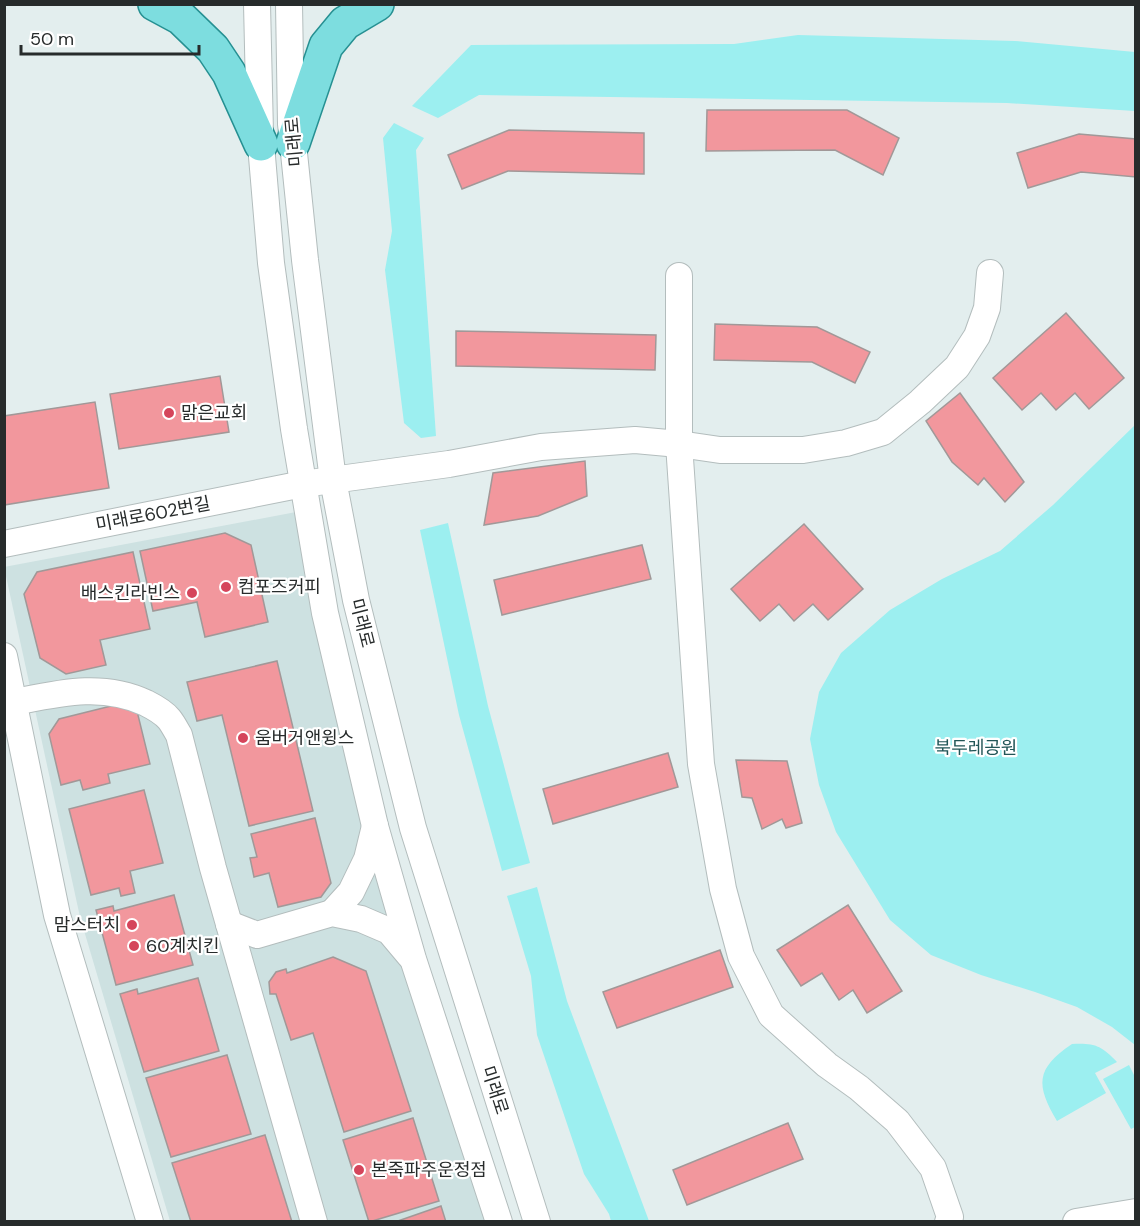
<svg xmlns="http://www.w3.org/2000/svg" width="1140" height="1226" font-family="'DM Sans','Noto Sans KR',sans-serif">
  <rect width="100%" height="100%" fill="#e3eeee"/>
  <polygon fill="#cde1e1" points="296,512 489,1221 170,1221 80,917 4,567"/>
  <g fill="#9ceff0">
    <polygon points="798,35 1015,41 1135,52 1135,111 1007,103 479,95 438,118 412,106 471,45 734,44"/>
    <polygon points="394,123 424,138 416,150 436,436 421,438 404,423 385,270 392,231 383,138"/>
    <polygon points="1135,425 1135,1045 1112,1027 1077,1007 1035,992 981,975 931,955 890,920 836,832 819,785 810,739 819,692 841,653 890,610 942,579 1000,551 1053,505"/>
    <polygon points="448,523 488,706 530,863 502,871 459,715 420,530"/>
    <polygon points="537,887 567,1001 649,1221 611,1221 609,1214 584,1174 537,1035 531,976 507,896"/>
    <path d="M1072 1044C1094 1043 1101 1045 1117 1062L1095 1073 1106 1093 1057 1121C1036 1085 1035 1069 1072 1044Z"/>
    <polygon points="1129,1065 1135,1077 1135,1127 1131,1129 1103,1079"/>
  </g>
  <g fill="#f2979d" stroke="#a19898" stroke-width="1.5">
    <polygon points="707,110 847,110 899,138 883,175 835,150 706,151"/>
    <polygon points="509,130 644,133 644,174 508,171 462,189 448,155"/>
    <polygon points="1079,134 1136,139 1136,177 1081,172 1028,188 1017,153"/>
    <polygon points="1066,313 1124,378 1089,409 1075,393 1056,410 1041,393 1022,410 993,378"/>
    <polygon points="715,324 817,327 870,352 855,383 812,362 714,360"/>
    <polygon points="456,331 656,335 655,370 456,366"/>
    <polygon points="220,376 229,432 119,449 110,394"/>
    <polygon points="960,393 1024,482 1005,502 984,478 978,485 952,462 926,421"/>
    <polygon points="95,402 109,488 4,505 4,416"/>
    <polygon points="585,461 587,496 538,516 484,525 493,473"/>
    <polygon points="804,524 863,589 828,620 813,604 794,621 779,604 760,621 731,589"/>
    <polygon points="225,533 251,545 268,622 205,637 197,602 153,611 140,551"/>
    <polygon points="642,545 651,579 502,615 494,580"/>
    <polygon points="133,552 150,629 100,640 106,665 66,674 40,658 24,594 37,572"/>
    <polygon points="277,661 313,811 249,826 222,715 197,721 187,682"/>
    <polygon points="119,704 137,711 150,764 108,774 110,783 83,790 80,780 61,785 49,734 59,719"/>
    <polygon points="668,753 678,787 553,824 543,789"/>
    <polygon points="736,760 787,761 802,823 786,828 782,819 762,829 752,798 742,797"/>
    <polygon points="144,790 163,863 130,871 135,893 121,896 119,888 91,895 69,809"/>
    <polygon points="315,818 331,883 321,897 278,907 269,873 254,877 250,858 257,857 251,834"/>
    <polygon points="174,895 193,965 116,985 96,910 113,906 114,911"/>
    <polygon points="848,905 902,991 867,1013 853,990 839,1000 822,973 801,986 777,950"/>
    <polygon points="720,950 733,987 617,1028 603,992"/>
    <polygon points="333,957 366,971 411,1111 344,1132 313,1033 291,1040 276,994 270,994 269,982 276,972 286,969 287,973"/>
    <polygon points="198,978 219,1051 144,1072 120,994 137,989 138,994"/>
    <polygon points="227,1055 251,1134 171,1157 146,1078"/>
    <polygon points="413,1118 439,1201 369,1222 343,1140"/>
    <polygon points="788,1123 803,1159 687,1205 673,1170"/>
    <polygon points="265,1135 292,1222 191,1222 172,1163"/>
    <polygon points="441,1206 446,1222 395,1222"/>
  </g>
  <g fill="none" stroke-linecap="round" stroke-linejoin="round">
    <defs>
      <g id="minor">
        <polyline points="257,4 260,133 271,263 294,429 325,613 375,826 413,959 499,1222"/>
        <polyline points="289,4 291,124 305,260 333,480 356,600 413,828 537,1222"/>
        <polyline points="679,276 679,444 701,764 723,889 741,956 771,1015 827,1065 859,1088 897,1121 933,1168 950,1217 948,1222"/>
        <polyline points="4,544 303,484 449,464 541,447 635,440 679,444 720,450 803,450 846,443 883,432 920,402 957,367 977,336 987,308 990,273"/>
        <polyline points="4,656 57,915 150,1222"/>
        <path d="M4 704C53 695 99 681 146 703 154 707 164 713 169 719 173 724 176 730 179 735L213 868 314 1222"/>
        <polyline points="332,913 351,892 367,859 375,826"/>
        <polyline points="229,924 257,935 332,913 361,919 389,931 410,956"/>
        <polyline points="1076,1222 1136,1212"/>
      </g>
      <g id="major">
        <polyline points="155,4 181,18 213,49 229,73 261,144"/>
        <polyline points="293,143 326,46 345,23 377,4"/>
      </g>
    </defs>
    <use href="#minor" stroke="#b3bdbd" stroke-width="28"/>
    <use href="#major" stroke="#269092" stroke-width="36"/>
    <use href="#minor" stroke="#fff" stroke-width="26"/>
    <use href="#major" stroke="#7ddddf" stroke-width="33"/>
  </g>
  <g fill="#d5455b" stroke="#fff" stroke-width="2">
    <circle cx="169" cy="413" r="6"/>
    <circle cx="226" cy="587" r="6"/>
    <circle cx="192" cy="593" r="6"/>
    <circle cx="243" cy="738" r="6"/>
    <circle cx="132" cy="925" r="6"/>
    <circle cx="134" cy="946" r="6"/>
    <circle cx="359" cy="1170" r="6"/>
  </g>
  <g text-anchor="middle" dominant-baseline="central" stroke-width="4.5" stroke-linejoin="round" paint-order="stroke">
    <g font-size="18" fill="#272b2b" stroke="#fff">
      <text transform="translate(294 142) rotate(-95)">미래로</text>
      <text transform="translate(153 514) rotate(-11)">미래로602번길</text>
      <text transform="translate(362 623) rotate(76)">미래로</text>
      <text transform="translate(495 1090) rotate(72)">미래로</text>
    </g>
    <g font-size="18" fill="#272b2b" stroke="#fff" text-anchor="start">
      <text x="181" y="413">맑은교회</text>
      <text x="238" y="587">컴포즈커피</text>
      <text x="180" y="593" text-anchor="end">배스킨라빈스</text>
      <text x="255" y="738">움버거앤윙스</text>
      <text x="120" y="925" text-anchor="end">맘스터치</text>
      <text x="146" y="946">60계치킨</text>
      <text x="371" y="1170">본죽파주운정점</text>
    </g>
    <g font-size="18" fill="#215657" stroke="#fff">
      <text x="976" y="748">북두레공원</text>
    </g>
  </g>
  <rect width="1140" height="1226" fill="none" stroke="#272b2b" stroke-width="12"/>
  <path d="M21 45v9h178v-9" fill="none" stroke="#272b2b" stroke-width="3"/>
  <text x="30" y="45" font-size="18" fill="#272b2b" stroke="#ffffff" stroke-width="4.5" paint-order="stroke">50 m</text>
</svg>
